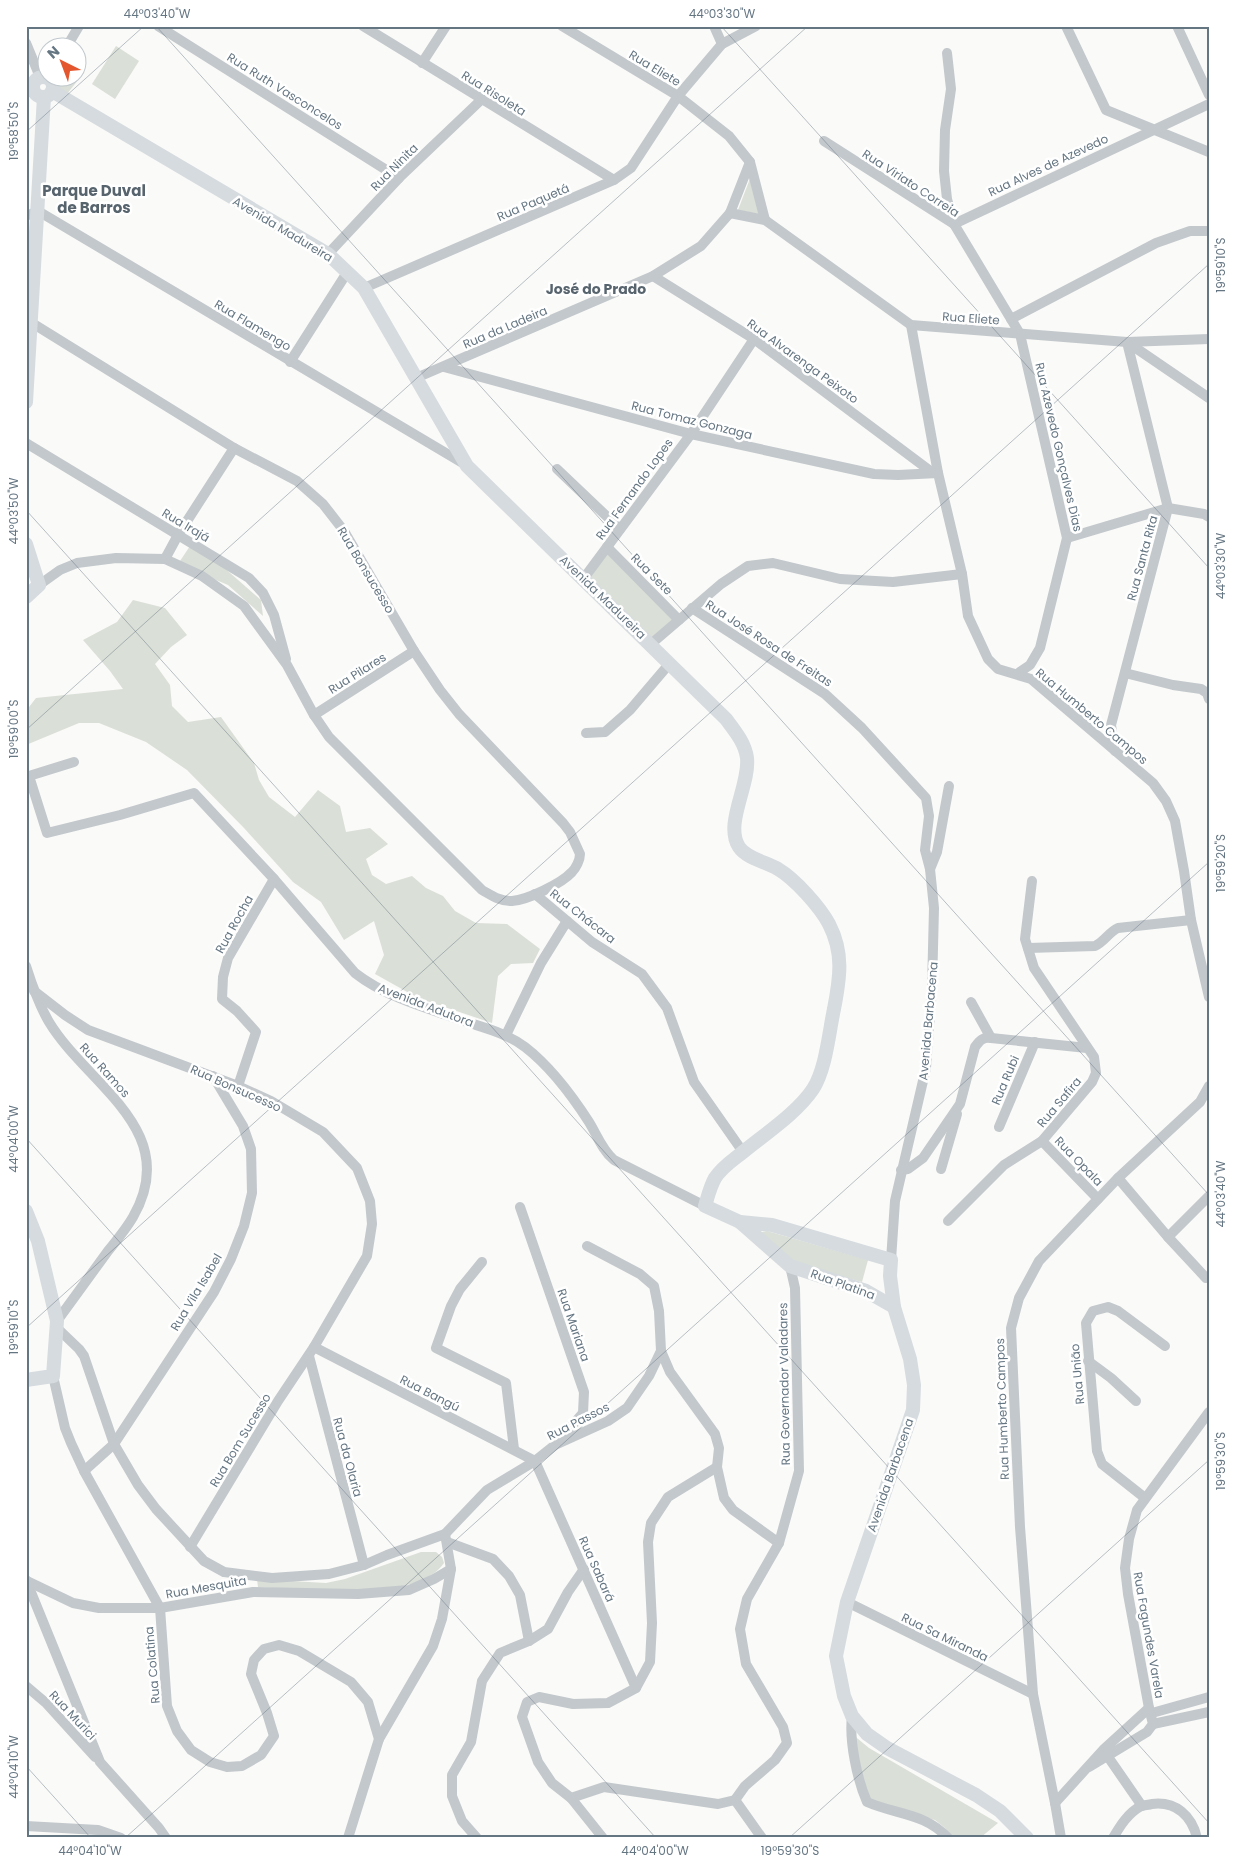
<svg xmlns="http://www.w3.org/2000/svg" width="1235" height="1864" font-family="Poppins,sans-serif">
  <rect width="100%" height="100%" fill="#fafaf8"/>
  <g fill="#dadfd7">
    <polygon points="116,46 139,61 115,99 92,84"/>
    <polygon points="55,78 76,78 78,80 67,94 57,86"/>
    <polygon points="751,176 759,215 738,210"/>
    <polygon points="190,546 221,565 261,600 263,616 228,585 178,564"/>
    <polygon points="607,549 676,619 651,641 586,577"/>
    <polygon points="133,600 165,608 187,635 171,647 155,664 170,685 172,706 188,722 221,717 254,763 259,780 269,797 295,817 318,790 340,806 346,832 370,828 388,844 366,859 372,875 386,884 412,876 426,888 443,896 455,911 476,923 507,924 540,949 533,963 511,964 498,976 492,1023 418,998 375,974 384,955 374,921 344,940 321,902 293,882 244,828 187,770 146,742 99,723 79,723 26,745 26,711 36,698 123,689 110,671 83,640 117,622"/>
    <polygon points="767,1231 868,1260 862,1282 793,1263 758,1233"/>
    <path d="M421 1552H436L442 1557 444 1563C417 1604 302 1589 258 1587L257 1579 326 1583 345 1579Z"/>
    <polygon points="852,1734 869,1748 998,1823 980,1838 953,1838 945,1828 935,1820 867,1801"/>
  </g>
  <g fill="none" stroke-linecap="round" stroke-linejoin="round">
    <g stroke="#c3c8cc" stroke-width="10">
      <polyline points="158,26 399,178"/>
      <polyline points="363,26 614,180"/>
      <polyline points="562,26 678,96 729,136 750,162 765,220"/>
      <polyline points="714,26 722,44"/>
      <polyline points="1066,26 1106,110 1209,152"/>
      <polyline points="1177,26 1209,95"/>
      <polyline points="26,43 40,77"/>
      <polyline points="66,48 79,26"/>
      <polyline points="947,53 951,89 945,130 944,171 947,199 954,224"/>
      <polyline points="422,63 446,26"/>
      <polyline points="26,93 33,90"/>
      <polyline points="824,141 954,224 1020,334 1067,538 1040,648 1030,665 1017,674"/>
      <polyline points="730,213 765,220 911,325 1127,342 1209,339"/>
      <polyline points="26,216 38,211 466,465"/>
      <polyline points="954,224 1209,104"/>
      <polyline points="328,254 399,178 481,100"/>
      <polyline points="653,276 754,339 933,473"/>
      <polyline points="364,288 614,180 631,168 678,96 722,44 756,26"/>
      <polyline points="1011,319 1156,243 1190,231 1209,231"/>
      <path d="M27 325 32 323 234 448 297 481 323 504 344 531 414 651 440 690 459 714 563 823 570 832 580 854C580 860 576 868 572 872 561 884 527 900 512 901 501 902 491 895 482 890L329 737 314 715 287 665 244 606 202 576 165 559 116 558 77 563 60 570 39 585"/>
      <polyline points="911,325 938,473 962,574 968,616 988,659 998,669 1031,679 1153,783 1166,801 1175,821 1184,871 1191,920 1209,997"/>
      <polyline points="1127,342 1209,398"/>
      <polyline points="290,362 348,271"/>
      <polyline points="444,367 691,434 874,474 898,475 938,473"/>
      <polyline points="416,378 653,276 701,246 730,213 750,162"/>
      <polyline points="26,443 249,578 263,593 274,615 286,659"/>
      <polyline points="557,469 620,529"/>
      <polyline points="1067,538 1168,508 1204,514 1209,517"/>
      <polyline points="607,547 679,620"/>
      <polyline points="165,559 178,535 234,448"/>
      <polyline points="584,578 691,434 754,339"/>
      <polyline points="692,608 825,694 862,728 926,798 929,816 925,850 930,869 934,908 932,988 926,1068 895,1201 891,1260"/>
      <polyline points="651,644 721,584 748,566 773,563 840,579 893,582 962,574"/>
      <polyline points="1125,673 1173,685 1201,689 1207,693 1209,699"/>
      <polyline points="314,715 414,651"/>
      <polyline points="586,733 605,732 630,710 670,663"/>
      <polyline points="1115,751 1111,725 1168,508 1127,342"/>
      <path d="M74 762 29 776 47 833 120 815 194 793 274 879 355 973C388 999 434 1010 473 1024 492 1030 509 1035 525 1047 551 1067 571 1094 589 1122 597 1135 602 1150 614 1160L705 1206"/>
      <polyline points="930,869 937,852 949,786"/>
      <polyline points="535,894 592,942 642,974 667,1008 694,1082 743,1152"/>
      <path d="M1028 948 1095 946C1104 942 1109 932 1118 928L1191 920"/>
      <path d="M26 966C32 985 39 1005 49 1022 87 1085 183 1130 133 1217 126 1229 117 1240 108 1251 91 1274 74 1298 57 1321"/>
      <polyline points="34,991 65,1015 88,1030 238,1086 271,1101 323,1132 357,1168 370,1201 372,1224 367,1256 314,1347 278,1401 190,1547"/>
      <polyline points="971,1002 991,1038"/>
      <polyline points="506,1035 541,963 567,921"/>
      <polyline points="238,1086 256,1032 237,1011 222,999 223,977 228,958 274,879"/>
      <polyline points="999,1127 1035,1042"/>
      <polyline points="1042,1141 1098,1199"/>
      <polyline points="941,1169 957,1114"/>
      <path d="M901 1170 908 1169 923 1158 960 1104 975 1047C980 1040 983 1037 991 1038L1087 1048"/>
      <polyline points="1118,1178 1168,1237 1209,1196"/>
      <polyline points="520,1207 584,1392 583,1413 558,1442"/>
      <polyline points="948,1221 1004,1165 1042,1141 1092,1082 1096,1073 1094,1057 1034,968 1025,939 1032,881"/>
      <polyline points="1168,1237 1206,1278"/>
      <polyline points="587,1246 640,1274 654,1286 659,1311 661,1351 670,1372 715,1434 719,1448 717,1467 724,1498 733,1510 779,1543"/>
      <polyline points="482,1262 460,1289 451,1306 436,1348 506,1383 514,1449"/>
      <polyline points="56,1327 79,1349 84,1356 114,1444 138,1485 156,1509 204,1561 224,1572 272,1578 329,1574 364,1565 387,1555 445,1534 487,1490 535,1461 555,1445 608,1421 627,1408 649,1376 661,1351"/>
      <polyline points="314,1347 535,1461"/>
      <polyline points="309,1356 364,1565"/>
      <polyline points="1088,1361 1111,1378 1136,1401"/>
      <polyline points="53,1376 65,1428 71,1443 84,1471 160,1608 167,1706 177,1731 191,1750 210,1762 227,1767 242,1766 261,1755 274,1736 267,1713 251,1674 254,1660 264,1649 279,1645 299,1651 351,1682 368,1702 379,1739"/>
      <polyline points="535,1461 636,1688"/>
      <polyline points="84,1471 114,1444 214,1292 231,1259 244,1226 252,1193 251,1149 243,1126 213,1076"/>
      <polyline points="1145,1498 1102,1464 1097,1451 1086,1323 1093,1311 1108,1307 1118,1311 1165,1346"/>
      <polyline points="447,1542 493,1559 509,1576 520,1595 529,1641"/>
      <polyline points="26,1580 100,1762 159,1828 166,1838"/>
      <polyline points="27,1581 73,1603 99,1608 160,1608 253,1592 358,1594 409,1590 434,1579 451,1569"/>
      <polyline points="847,1602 1033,1694"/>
      <polyline points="26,1686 46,1703 95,1757"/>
      <polyline points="1152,1713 1209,1697"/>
      <path d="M852 1716C849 1741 857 1779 867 1802 897 1815 925 1813 948 1838"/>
      <polyline points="1153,1724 1209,1712"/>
      <polyline points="1104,1751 1142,1806"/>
      <polyline points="1089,1767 1147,1732 1153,1724 1149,1708 1128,1594 1125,1568 1129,1539 1137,1510 1209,1412"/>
      <polyline points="571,1798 604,1787 718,1804 735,1800 745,1786 775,1760 787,1743 783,1727 746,1664 740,1629 747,1599 779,1543 799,1471 795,1288 790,1266"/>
      <polyline points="735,1800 762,1838"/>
      <polyline points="1055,1803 1103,1750 1149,1708"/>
      <polyline points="26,1826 98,1830 121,1838"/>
      <polyline points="348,1838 379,1739 433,1646 442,1619 451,1569 445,1534"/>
      <polyline points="477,1838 462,1821 452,1796 452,1775 471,1742 482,1681 500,1653 529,1641 548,1629 568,1592 584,1569"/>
      <polyline points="603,1838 571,1798 552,1783 538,1762 522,1717 527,1702 539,1697 573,1704 608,1703 636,1688 650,1662 652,1623 648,1542 651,1523 668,1497 717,1467"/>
      <polyline points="1061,1838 1055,1803 1033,1694 1020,1527 1011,1328 1019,1298 1039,1261 1118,1178 1200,1102 1209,1086"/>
      <path d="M1113 1838C1120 1826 1128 1813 1141 1806 1144 1805 1149 1805 1152 1804 1176 1801 1192 1816 1197 1838"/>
    </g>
    <g stroke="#d6dbdf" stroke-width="14">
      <circle cx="43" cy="87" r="10"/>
      <path d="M52 91 328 254 364 288 467 466 726 719C735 731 745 743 747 758 750 785 724 824 739 847 747 859 767 862 778 869 795 879 820 907 829 924 844 953 840 978 834 1009 829 1032 826 1069 813 1089 797 1113 765 1134 743 1152 733 1160 722 1167 715 1178 710 1187 708 1196 705 1206L740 1222 790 1266 866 1291 894 1307"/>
      <polyline points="26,402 44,97"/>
      <polyline points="26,544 39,585 26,597"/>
      <polyline points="26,1211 38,1241 57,1321 53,1376 26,1380"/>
      <polyline points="740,1222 772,1225 891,1260 890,1276 894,1307 910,1359 914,1385 913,1410 847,1602 836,1656 844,1696 852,1716 867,1734 887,1748 976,1795 1000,1811 1027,1838"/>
    </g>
  </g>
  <path fill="none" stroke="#657683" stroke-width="1" stroke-opacity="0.45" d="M156 26 1209 1195M721 26 1209 568M26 132 144 26M26 510 1209 1823M26 730 808 26M26 1138 656 1838M26 1328 1209 264M26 1766 91 1838M125 1838 1209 862M789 1838 1209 1460"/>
  <g text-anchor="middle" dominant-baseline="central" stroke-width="5" stroke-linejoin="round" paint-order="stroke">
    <g font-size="12" fill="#657683" stroke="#fff">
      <text transform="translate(655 68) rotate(31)">Rua Eliete</text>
      <text transform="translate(285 91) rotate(32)">Rua Ruth Vasconcelos</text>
      <text transform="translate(494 93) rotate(32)">Rua Risoleta</text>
      <text transform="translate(1048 165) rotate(-25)">Rua Alves de Azevedo</text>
      <text transform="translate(394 167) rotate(-45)">Rua Ninita</text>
      <text transform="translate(911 183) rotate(33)">Rua Viriato Correia</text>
      <text transform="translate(533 202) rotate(-23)">Rua Paquetá</text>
      <text transform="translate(283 229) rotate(31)">Avenida Madureira</text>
      <text transform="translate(971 318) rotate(4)">Rua Eliete</text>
      <text transform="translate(253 325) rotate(31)">Rua Flamengo</text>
      <text transform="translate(505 327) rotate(-23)">Rua da Ladeira</text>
      <text transform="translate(803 361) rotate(36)">Rua Alvarenga Peixoto</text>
      <text transform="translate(692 420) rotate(14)">Rua Tomaz Gonzaga</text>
      <text transform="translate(1059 447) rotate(77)">Rua Azevedo Gonçalves Dias</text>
      <text transform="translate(634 489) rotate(-54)">Rua Fernando Lopes</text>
      <text transform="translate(186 525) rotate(31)">Rua Irajá</text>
      <text transform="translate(1142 558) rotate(-75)">Rua Santa Rita</text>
      <text transform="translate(366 570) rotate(59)">Rua Bonsucesso</text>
      <text transform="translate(652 574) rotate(45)">Rua Sete</text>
      <text transform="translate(603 597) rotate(44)">Avenida Madureira</text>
      <text transform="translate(769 643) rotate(33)">Rua José Rosa de Freitas</text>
      <text transform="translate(357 673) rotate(-32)">Rua Pilares</text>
      <text transform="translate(1092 716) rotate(40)">Rua Humberto Campos</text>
      <text transform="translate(583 916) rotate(38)">Rua Chácara</text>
      <text transform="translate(234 924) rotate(-61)">Rua Rocha</text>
      <text transform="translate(426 1005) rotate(21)">Avenida Adutora</text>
      <text transform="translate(928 1021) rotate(-85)">Avenida Barbacena</text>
      <text transform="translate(105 1070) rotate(48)">Rua Ramos</text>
      <text transform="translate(1005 1080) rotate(-67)">Rua Rubi</text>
      <text transform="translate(236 1088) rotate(24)">Rua Bonsucesso</text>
      <text transform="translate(1059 1102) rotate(-50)">Rua Safira</text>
      <text transform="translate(1079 1161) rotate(46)">Rua Opala</text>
      <text transform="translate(843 1284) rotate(20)">Rua Platina</text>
      <text transform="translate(196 1292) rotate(-59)">Rua Vila Isabel</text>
      <text transform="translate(574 1325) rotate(71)">Rua Mariana</text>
      <text transform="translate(1077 1374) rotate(-95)">Rua União</text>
      <text transform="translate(784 1384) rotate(-91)">Rua Governador Valadares</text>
      <text transform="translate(430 1393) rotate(27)">Rua Bangú</text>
      <text transform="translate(1002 1409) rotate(-92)">Rua Humberto Campos</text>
      <text transform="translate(578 1421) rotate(-27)">Rua Passos</text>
      <text transform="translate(240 1440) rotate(-59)">Rua Bom Sucesso</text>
      <text transform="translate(348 1457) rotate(75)">Rua da Olaria</text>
      <text transform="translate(890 1475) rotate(-71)">Avenida Barbacena</text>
      <text transform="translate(597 1569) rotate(66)">Rua Sabará</text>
      <text transform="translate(206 1587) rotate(-10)">Rua Mesquita</text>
      <text transform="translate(1149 1635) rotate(80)">Rua Fagundes Varela</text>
      <text transform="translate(945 1637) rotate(26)">Rua Sa Miranda</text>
      <text transform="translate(152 1665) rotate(-95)">Rua Colatina</text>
      <text transform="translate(73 1715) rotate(47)">Rua Murici</text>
    </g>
    <g font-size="14" font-weight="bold" fill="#57646e" stroke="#fff">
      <text x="596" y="289">José do Prado</text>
    </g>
    <g font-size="15" font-weight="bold" fill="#57646e" stroke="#fff">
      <text x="94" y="190">Parque Duval<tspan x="94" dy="17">de Barros</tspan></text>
    </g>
  </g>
  <rect width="1235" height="1864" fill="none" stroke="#ffffff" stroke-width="55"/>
  <g transform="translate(62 62) rotate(318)"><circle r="24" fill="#ffffff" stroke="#c1c8cd"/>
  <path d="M0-4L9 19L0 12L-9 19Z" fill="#e4572e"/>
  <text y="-8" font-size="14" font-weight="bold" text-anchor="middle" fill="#657683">N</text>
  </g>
  <rect x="28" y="28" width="1180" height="1808" fill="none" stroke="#657683" stroke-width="2"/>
  <g font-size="12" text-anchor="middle" fill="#657683">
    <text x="157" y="18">44°03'40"W</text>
    <text x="722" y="18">44°03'30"W</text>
    <text transform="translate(14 131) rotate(-90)" y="4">19°58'50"S</text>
    <text transform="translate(1221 265) rotate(-90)" y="4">19°59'10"S</text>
    <text transform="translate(14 511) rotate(-90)" y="4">44°03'50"W</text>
    <text transform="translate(1221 566) rotate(-90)" y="4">44°03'30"W</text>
    <text transform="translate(14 729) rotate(-90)" y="4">19°59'00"S</text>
    <text transform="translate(1221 863) rotate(-90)" y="4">19°59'20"S</text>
    <text transform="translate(14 1139) rotate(-90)" y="4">44°04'00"W</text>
    <text transform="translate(1221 1194) rotate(-90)" y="4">44°03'40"W</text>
    <text transform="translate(14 1327) rotate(-90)" y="4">19°59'10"S</text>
    <text transform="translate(1221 1461) rotate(-90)" y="4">19°59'30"S</text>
    <text transform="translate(14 1767) rotate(-90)" y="4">44°04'10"W</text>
    <text x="90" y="1855">44°04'10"W</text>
    <text x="655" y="1855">44°04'00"W</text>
    <text x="790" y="1855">19°59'30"S</text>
  </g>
</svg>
